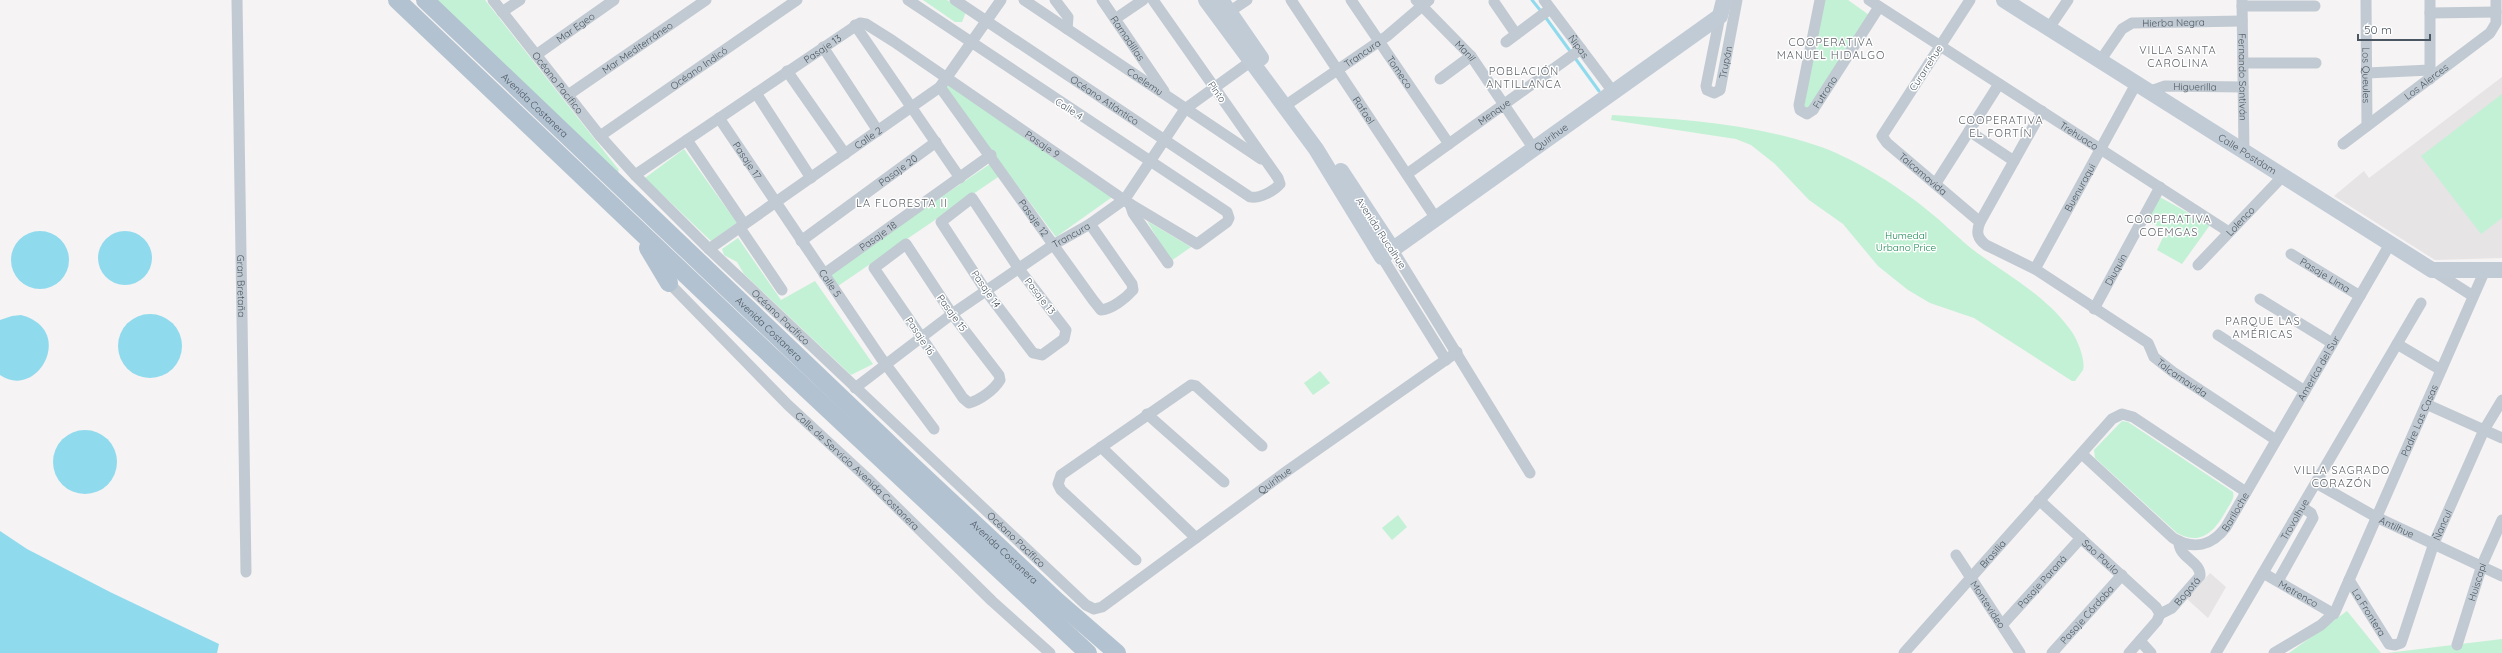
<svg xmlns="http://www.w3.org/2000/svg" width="2502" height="653" font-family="Quicksand,sans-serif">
  <rect width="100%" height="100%" fill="#f5f3f3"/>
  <g fill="#e6e4e5">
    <polygon points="2502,77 2502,258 2435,260 2334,196 2364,171 2369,178"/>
    <polygon points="2210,573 2226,587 2208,618 2187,599"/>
  </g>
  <g fill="#c3f1d5">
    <polygon points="432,0 485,0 619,170 616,175"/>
    <polygon points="923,0 947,0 966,12 962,22 955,22"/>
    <polygon points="1823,0 1848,0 1869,15 1808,109 1804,107"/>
    <polygon points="945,81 1115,195 1056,237 945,89"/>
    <polygon points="2502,94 2502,218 2481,234 2421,156"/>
    <path d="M1612 115C1681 119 1749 123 1815 145 1851 156 1903 189 1932 214 1947 226 1960 240 1976 252 2007 275 2046 296 2069 328 2076 336 2086 359 2083 370L2075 381H2072L1974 318 1930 303 1908 290 1878 266 1843 224 1809 200 1775 164 1751 145 1736 139 1611 120Z"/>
    <polygon points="684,149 737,223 711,241 645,178"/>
    <polygon points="993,162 1001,175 838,286 829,273"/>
    <polygon points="2158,196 2210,225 2182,264 2157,250 2166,231 2146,220"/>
    <polygon points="1147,221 1191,247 1171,261"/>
    <polygon points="738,238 781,300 815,281 873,364 851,375 744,274 737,262 724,255 722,249"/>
    <polygon points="1320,371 1330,383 1313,395 1304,383"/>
    <path d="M2122 421 2128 422 2233 492C2235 499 2229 505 2226 511 2214 532 2201 546 2177 533L2095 458 2094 450Z"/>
    <polygon points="1398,515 1407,527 1392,540 1382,528"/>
    <polygon points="2347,611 2381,653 2289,653"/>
    <polygon points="2502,639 2502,653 2387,653"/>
  </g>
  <g fill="#90daee">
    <circle cx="125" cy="258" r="27"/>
    <circle cx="40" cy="260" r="29"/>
    <circle cx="150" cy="346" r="32"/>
    <path d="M21 315C77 330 37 401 0 375V320L12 316Z"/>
    <circle cx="85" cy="462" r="32"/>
    <polygon points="0,531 27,549 110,592 219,644 217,653 0,653"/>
  </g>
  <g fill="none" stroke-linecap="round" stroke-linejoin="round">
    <g stroke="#90daee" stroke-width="3">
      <polyline points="1532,0 1540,10"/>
      <polyline points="1546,18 1570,51"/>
      <polyline points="1575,58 1599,91"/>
    </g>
    <g stroke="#c1cad2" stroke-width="11">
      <path id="s1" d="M237 0 246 572"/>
      <path id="s2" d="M493 0 600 136 635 175 709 249 1086 605 1094 609 1102 607 1287 471 1457 352"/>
      <path id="s3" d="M955 0 1250 197C1259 199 1274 191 1280 184L1278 178 1153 0"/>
      <path id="s4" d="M1024 0 1261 159"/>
      <polyline points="1055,0 1068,17 1067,29"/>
      <path id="s5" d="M1102 0 1164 91"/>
      <path id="s6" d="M1291 0 1437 220"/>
      <path id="s7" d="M1351 0 1449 144"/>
      <path id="s8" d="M1416 0 1471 56 1534 149"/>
      <path id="s9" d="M1544 0 1614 93"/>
      <path id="s10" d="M1820 0 1799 105 1800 110 1807 114 1813 110 1879 7"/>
      <path id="s11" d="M1869 0 2229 232"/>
      <path id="s12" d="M1970 0 1882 136 1887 143 1980 222"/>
      <path id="s13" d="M2242 0 2244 153"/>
      <path id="s14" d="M2366 0 2367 126"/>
      <polyline points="2430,0 2430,79"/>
      <polyline points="1494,2 1516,34"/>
      <polyline points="2242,6 2315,6"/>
      <polyline points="502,12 520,0"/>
      <polyline points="1229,12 1247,0"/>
      <polyline points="2430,13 2496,12"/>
      <path id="s15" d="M1720 16 1706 86 1707 90 1714 93 1720 90 1737 0"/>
      <polyline points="1115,19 1143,0"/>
      <polyline points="855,25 960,178"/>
      <polyline points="2049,28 2068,0"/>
      <polyline points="1506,42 1550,9"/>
      <polyline points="823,47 878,131"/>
      <path id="s16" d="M536 55 614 0"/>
      <path id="s17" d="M2100 61 2122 29 2132 23 2242 21"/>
      <polyline points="2243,63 2316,63"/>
      <polyline points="787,71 845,154"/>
      <polyline points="2367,73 2430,70"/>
      <polyline points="1440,79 1471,56"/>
      <path id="s18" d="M940 87 1093 300 1101 310C1112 309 1126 298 1133 290L1132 284 1090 224"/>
      <path id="s19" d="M2148 92 2165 86 2243 87"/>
      <polyline points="756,93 811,178"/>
      <path id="s20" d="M568 95 706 0"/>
      <path id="s21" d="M1292 101 1387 36 1429 0"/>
      <path id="s22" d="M2042 111 1980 222C1976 232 1977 238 1986 245L2035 269 2148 343 2154 357 2173 372 2276 440"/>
      <path id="s23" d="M719 118 881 358 934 429"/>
      <polyline points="1969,131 2014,161"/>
      <path id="s24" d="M600 136 797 0"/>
      <polyline points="687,140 744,224"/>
      <path id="s25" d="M2343 144 2490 33 2496 23V0"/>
      <path id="s26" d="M1407 174 1581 49"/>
      <path id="s27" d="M635 175 860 23 866 24 893 41 1130 204 1197 244 1227 222 1229 218 1227 212 908 0"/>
      <polyline points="1936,183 1999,84"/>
      <polygon points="972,198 1019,269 1066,330 1064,339 1042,355 1033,353 986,291 941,222"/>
      <polyline points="1130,204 1133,213 1168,263"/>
      <polyline points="740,228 782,290"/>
      <path id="s28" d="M801 241 936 142"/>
      <path d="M906 244 952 314 999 375 1000 380C994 390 980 400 969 403L963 398 874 268Z"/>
      <path id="s29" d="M709 249 940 87 1001 0"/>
      <polyline points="1393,250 1530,473"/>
      <path id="s30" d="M2291 254 2360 296"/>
      <polyline points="1382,257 1446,360"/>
      <path id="s31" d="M2198 265 2282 177"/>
      <path id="s32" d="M2035 269 2136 84"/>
      <polyline points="2432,270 2473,296"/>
      <path id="s33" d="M824 274 991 155"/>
      <path id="s34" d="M669 283 788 405 867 478 992 601 1050 653"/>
      <polyline points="2260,299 2332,343"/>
      <path id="s35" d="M2094 309 2160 187"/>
      <polyline points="2218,335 2305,391"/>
      <polyline points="2397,344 2441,370"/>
      <path id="s36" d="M855 388 952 314 1053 245 1090 224 1125 199 1185 109 1250 62"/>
      <polyline points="2426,404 2502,438"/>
      <polyline points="1147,414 1224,482"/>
      <polyline points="1101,447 1196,538"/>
      <path id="s37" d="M2082 454 2173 538C2193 550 2212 546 2226 527L2390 244"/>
      <path id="s38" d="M2316 483 2376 517 2502 576"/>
      <path id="s39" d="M2039 500 2156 607 2160 614"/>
      <path id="s40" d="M1956 555 2020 653"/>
      <polyline points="1136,560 1061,490 1058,484 1061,475 1191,385 1196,386 1262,446"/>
      <path id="s41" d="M2263 573 2334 614"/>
      <path id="s42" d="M2349 580 2389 644 2395 645 2401 643 2434 543 2484 430 2502 400"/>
      <polyline points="2278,581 2313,518 2311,513 2302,507"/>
      <path id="s43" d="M2160 614 2172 608 2200 576C2201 561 2178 558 2179 541"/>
      <path id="s44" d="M2002 625 2081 538"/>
      <polyline points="2140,641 2151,653"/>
      <path id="s45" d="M2457 645 2482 565 2502 520"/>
      <path id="s46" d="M1904 653 2112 419 2122 414 2133 417 2246 492"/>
      <path id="s47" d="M2052 653 2122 575"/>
      <polyline points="2129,653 2157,621 2160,614"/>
      <path id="s48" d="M2216 653 2421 303"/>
      <path id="s49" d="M2274 653 2321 625 2335 612 2485 270"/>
    </g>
    <g stroke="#c1cbd6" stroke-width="16">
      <path id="s50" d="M1206 0 1316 149 1382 257 1720 16 1724 0"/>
      <polyline points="1221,0 1261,58"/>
      <path id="s51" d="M2004 0 2432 270H2502"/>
      <polyline points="1341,171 1393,250"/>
    </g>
    <g stroke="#b3c2d1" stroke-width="18">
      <polyline points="397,0 751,337 1088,653"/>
      <path id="s52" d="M425 0 914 467 1057 601 1117 653"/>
      <polyline points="648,248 669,283"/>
    </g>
  </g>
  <g text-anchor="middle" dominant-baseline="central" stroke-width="3" stroke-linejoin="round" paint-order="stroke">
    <g font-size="10" fill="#4a5661" stroke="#fff">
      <text stroke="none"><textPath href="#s17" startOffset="92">Hierba Negra</textPath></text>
      <text stroke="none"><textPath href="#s16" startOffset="48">Mar Egeo</textPath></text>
      <text stroke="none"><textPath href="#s5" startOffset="46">Ramadillas</textPath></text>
      <text stroke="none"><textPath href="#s20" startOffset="84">Mar Mediterráneo</textPath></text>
      <text stroke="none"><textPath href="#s9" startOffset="58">Ñipas</textPath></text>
      <text stroke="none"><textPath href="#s27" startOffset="226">Pasaje 13</textPath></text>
      <text stroke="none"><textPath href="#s8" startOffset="71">Manil</textPath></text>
      <text stroke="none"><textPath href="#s21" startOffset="85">Trancura</textPath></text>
      <text stroke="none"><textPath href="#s15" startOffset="118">Trupán</textPath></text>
      <text stroke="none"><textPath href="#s24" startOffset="120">Océano Indicó</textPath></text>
      <text transform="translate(1926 68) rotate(-57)">Curarrehue</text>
      <text stroke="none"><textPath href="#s7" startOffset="87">Tomeco</textPath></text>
      <text stroke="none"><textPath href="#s14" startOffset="75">Los Queules</textPath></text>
      <text stroke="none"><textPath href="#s13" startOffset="77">Fernando Santiván</textPath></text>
      <text stroke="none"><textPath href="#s4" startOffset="146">Coelemu</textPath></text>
      <text stroke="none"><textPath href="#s2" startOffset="105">Océano Pacífico</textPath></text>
      <text stroke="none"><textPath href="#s25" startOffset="104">Los Alerces</textPath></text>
      <text stroke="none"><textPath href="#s19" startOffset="48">Higuerilla</textPath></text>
      <text transform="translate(1217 92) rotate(55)">Pinto</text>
      <text stroke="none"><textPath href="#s10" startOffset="149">Futrono</textPath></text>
      <text stroke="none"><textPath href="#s3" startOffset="180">Océano Atlántico</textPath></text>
      <text stroke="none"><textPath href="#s52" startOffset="152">Avenida Costanera</textPath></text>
      <text transform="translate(1069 109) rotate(33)">Calle 4</text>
      <text stroke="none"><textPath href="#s6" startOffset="132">Rafael</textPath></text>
      <text stroke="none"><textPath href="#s26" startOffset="107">Menque</textPath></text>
      <text stroke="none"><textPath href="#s11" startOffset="250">Trehuaco</textPath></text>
      <text stroke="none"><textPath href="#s50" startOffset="519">Quirihue</textPath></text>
      <text stroke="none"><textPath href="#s29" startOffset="194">Calle 2</textPath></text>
      <text stroke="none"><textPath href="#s27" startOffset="491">Pasaje 9</textPath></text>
      <text stroke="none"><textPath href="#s51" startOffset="288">Calle Postdam</textPath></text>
      <text stroke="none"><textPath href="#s23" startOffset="51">Pasaje 17</textPath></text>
      <text stroke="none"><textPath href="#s28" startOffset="120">Pasaje 20</textPath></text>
      <text stroke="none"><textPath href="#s12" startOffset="218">Talcamavida</textPath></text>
      <text stroke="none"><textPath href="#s32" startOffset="93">Buenuraqui</textPath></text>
      <text stroke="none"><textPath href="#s18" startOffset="161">Pasaje 12</textPath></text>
      <text stroke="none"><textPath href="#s31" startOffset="61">Lolenco</textPath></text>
      <text transform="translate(1381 233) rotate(57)">Avenida Rucalhue</text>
      <text stroke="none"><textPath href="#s36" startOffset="265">Trancura</textPath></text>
      <text stroke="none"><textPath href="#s33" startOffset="66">Pasaje 18</textPath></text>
      <text stroke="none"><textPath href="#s35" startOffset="45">Diuquin</textPath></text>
      <text stroke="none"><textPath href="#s30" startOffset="40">Pasaje Lima</textPath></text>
      <text stroke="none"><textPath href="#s23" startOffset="199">Calle 5</textPath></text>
      <text stroke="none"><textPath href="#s1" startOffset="286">Gran Bretaña</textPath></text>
      <text transform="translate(986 289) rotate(55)">Pasaje 14</text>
      <text transform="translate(1040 296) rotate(52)">Pasaje 13</text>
      <text transform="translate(952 313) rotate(54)">Pasaje 15</text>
      <text stroke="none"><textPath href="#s2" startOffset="429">Océano Pacífico</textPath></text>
      <text stroke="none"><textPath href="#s52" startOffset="476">Avenida Costanera</textPath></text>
      <text transform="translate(920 336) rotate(56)">Pasaje 16</text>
      <text stroke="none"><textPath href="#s37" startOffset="368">Ameríca del Sur</textPath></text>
      <text stroke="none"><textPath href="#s22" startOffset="393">Talcamavida</textPath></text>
      <text stroke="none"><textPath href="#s49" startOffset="283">Padre Las Casas</textPath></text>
      <text stroke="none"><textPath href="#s34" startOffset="266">Calle de Servicio Avenida Costanera</textPath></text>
      <text stroke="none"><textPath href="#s2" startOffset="1080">Quirihue</textPath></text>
      <text stroke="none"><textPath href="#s37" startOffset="202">Bariloche</textPath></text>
      <text stroke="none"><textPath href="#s48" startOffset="155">Trovolhue</textPath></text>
      <text stroke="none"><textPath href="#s42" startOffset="213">Ñancul</textPath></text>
      <text stroke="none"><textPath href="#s38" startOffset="92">Antilhue</textPath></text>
      <text stroke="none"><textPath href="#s2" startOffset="753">Océano Pacífico</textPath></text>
      <text stroke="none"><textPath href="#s52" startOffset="800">Avenida Costanera</textPath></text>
      <text stroke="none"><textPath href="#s46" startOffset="133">Brasilia</textPath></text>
      <text stroke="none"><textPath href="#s39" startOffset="84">Sao Paulo</textPath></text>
      <text stroke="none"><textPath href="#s44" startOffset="59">Pasaje Paraná</textPath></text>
      <text stroke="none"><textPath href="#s45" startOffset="66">Huiscapi</textPath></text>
      <text stroke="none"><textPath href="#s43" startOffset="36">Bogotá</textPath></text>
      <text stroke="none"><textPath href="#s41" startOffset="41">Metrenco</textPath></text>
      <text stroke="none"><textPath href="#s40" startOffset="59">Montevideo</textPath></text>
      <text stroke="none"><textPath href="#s42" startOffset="38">La Frontera</textPath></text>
      <text stroke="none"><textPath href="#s47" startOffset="52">Pasaje Córdoba</textPath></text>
    </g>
    <g font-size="10" fill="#17864f" stroke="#fff">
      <text x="1906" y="235">Humedal<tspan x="1906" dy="12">Urbano Price</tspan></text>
    </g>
    <g font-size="11" letter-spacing="1" fill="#5f6368" stroke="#fff">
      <text x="1831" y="42">COOPERATIVA<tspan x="1831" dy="13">MANUEL HIDALGO</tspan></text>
      <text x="2178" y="50">VILLA SANTA<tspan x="2178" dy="13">CAROLINA</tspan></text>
      <text x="1524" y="71">POBLACIÓN<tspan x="1524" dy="13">ANTILLANCA</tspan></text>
      <text x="2001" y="120">COOPERATIVA<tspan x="2001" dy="13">EL FORTÍN</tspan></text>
      <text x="902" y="203">LA FLORESTA II</text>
      <text x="2169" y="219">COOPERATIVA<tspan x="2169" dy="13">COEMGAS</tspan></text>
      <text x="2263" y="321">PARQUE LAS<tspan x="2263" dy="13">AMÉRICAS</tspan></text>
      <text x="2342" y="470">VILLA SAGRADO<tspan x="2342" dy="13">CORAZÓN</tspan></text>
    </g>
  </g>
  <path d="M2358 34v6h72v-6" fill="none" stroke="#4a5661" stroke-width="2"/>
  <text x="2364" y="34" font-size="12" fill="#4a5661" stroke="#ffffff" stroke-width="3" paint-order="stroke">50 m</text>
</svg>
